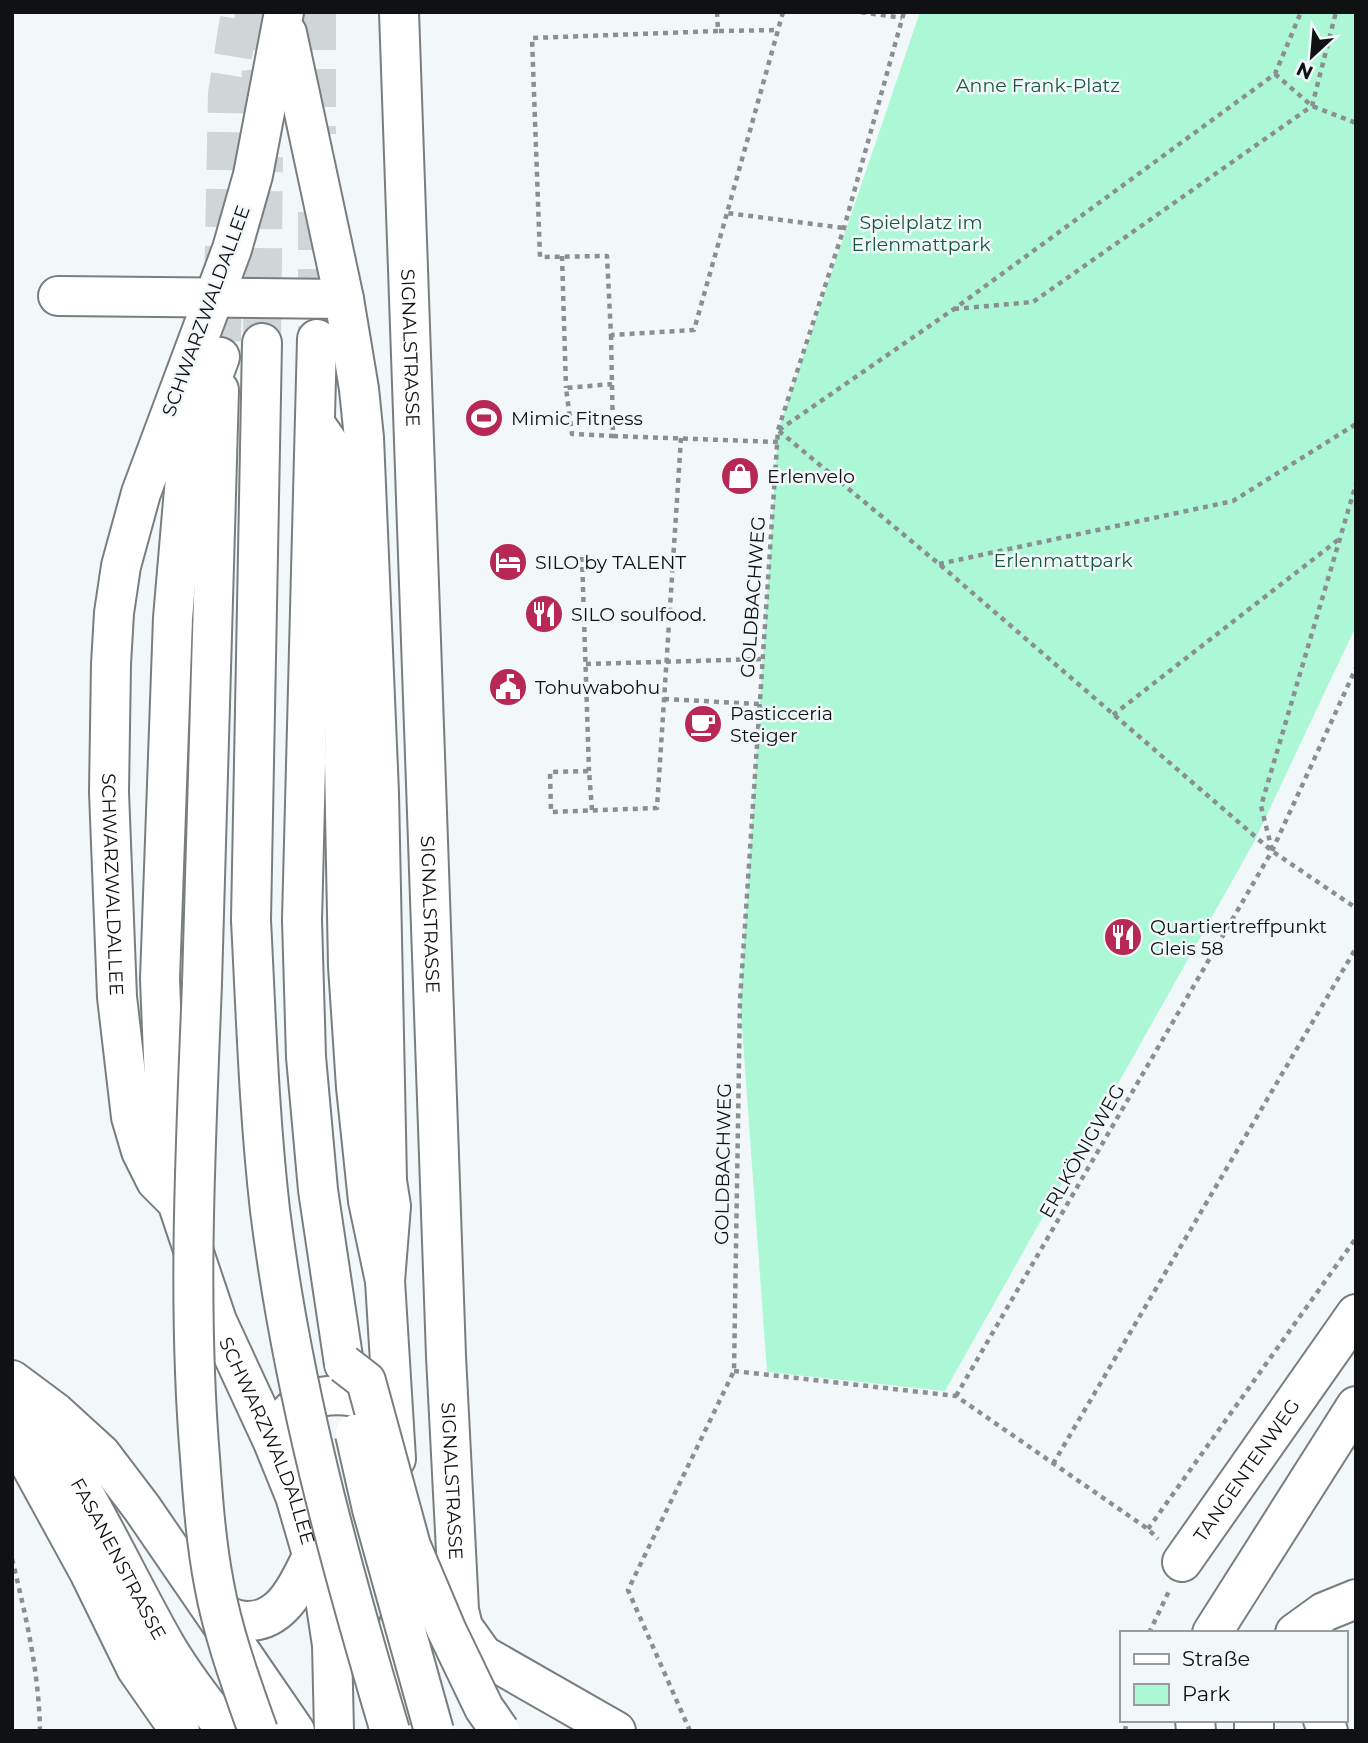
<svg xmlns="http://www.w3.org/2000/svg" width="1368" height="1743" font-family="Montserrat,sans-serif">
  <rect width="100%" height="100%" fill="#f2f8fa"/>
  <polygon fill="#acf8d6" points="920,12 1356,12 1356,626 1254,842 945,1391 767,1372 740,1000 778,430"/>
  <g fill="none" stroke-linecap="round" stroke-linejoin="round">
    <g stroke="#d0d5d7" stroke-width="38" stroke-dasharray="38 19" stroke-linecap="butt">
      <polyline points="253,12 264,100"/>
      <polyline points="317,12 317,134"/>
      <polyline points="317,212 317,339"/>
      <polyline points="222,341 227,94 240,12"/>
      <polyline points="262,343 264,157"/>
    </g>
    <defs>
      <g id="minor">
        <path id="s1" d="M399 12 446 1356 459 1610 463 1627 483 1655 616 1731"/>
        <polyline points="58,296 344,299"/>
        <path id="s2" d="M1182 1562 1356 1314"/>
      </g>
      <g id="major">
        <path id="s3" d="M284 12 253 175 232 249 141 493 121 566 114 613 111 664 109 792 117 997 131 1117 141 1151 156 1181 177 1202 217 1321 273 1442 295 1496 325 1599 332 1645 334 1731"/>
        <polyline points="287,33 344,299 359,389 364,438 379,793 387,1181 391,1206 385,1281 396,1459"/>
        <polyline points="12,1380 55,1412 101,1454 142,1508 295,1731"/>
        <path id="s4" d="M28 1407C85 1482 121 1568 167 1648 185 1678 205 1704 227 1731"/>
        <polyline points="12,1417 26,1457 89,1572 136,1668 180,1731"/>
        <path d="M282 1424C296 1393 342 1390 370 1402 378 1406 386 1413 393 1418"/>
        <path d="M213 1609C221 1613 230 1618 238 1620 281 1628 298 1585 313 1554"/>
        <polyline points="398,1731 399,1624"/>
      </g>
      <g id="highway">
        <polyline points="317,339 302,920 306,1057 318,1190 344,1364"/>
        <polyline points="316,425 348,471 344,761 348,966 356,1087 368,1201 385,1281"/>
        <polyline points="251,920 262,343"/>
        <polyline points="202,983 219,390"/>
        <polyline points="177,1202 166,1132 160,979 173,618 188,443 220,357"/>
        <polyline points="1212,1633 1356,1406"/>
        <polyline points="1295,1633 1324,1612 1356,1599"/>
        <polyline points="1195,1720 1196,1731"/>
        <polyline points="1323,1720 1328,1731"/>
        <polyline points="1254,1731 1254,1720"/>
      </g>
    </defs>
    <use href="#minor" stroke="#787e80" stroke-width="42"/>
    <use href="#major" stroke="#787e80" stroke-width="42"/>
    <use href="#highway" stroke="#787e80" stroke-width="42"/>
    <g stroke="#8b8f91" stroke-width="4.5" stroke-dasharray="5 5" stroke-linecap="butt">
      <polyline points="717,12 718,31 778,30"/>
      <polyline points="783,12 727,213 844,228"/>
      <polyline points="861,12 902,18"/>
      <polyline points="718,31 532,38 540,257 607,256 611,335 694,330 727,213"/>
      <polyline points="1275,74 1312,106 1356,123"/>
      <polyline points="562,256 566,388"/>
      <polyline points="954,309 1033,302 1312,106 1336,12"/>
      <polyline points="611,335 613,436 572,434 566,388 612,384"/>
      <polyline points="779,430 954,309 1275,74 1301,12"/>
      <polyline points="779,431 939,564 1272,851 1356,908"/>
      <polyline points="613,436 778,442"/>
      <polyline points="582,557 589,771"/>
      <polyline points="939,564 1233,501 1356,424"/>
      <polyline points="586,664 763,659"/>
      <polyline points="664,699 759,704"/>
      <polyline points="1113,715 1338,540"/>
      <polyline points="592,810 589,771 550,772 551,812 657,808 681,438"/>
      <polyline points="1272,850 1261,806 1356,484"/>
      <polyline points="734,1371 956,1396 1148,1529 1158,1539"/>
      <polyline points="956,1396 1272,851 1356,668"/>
      <polyline points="1053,1464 1356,948"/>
      <polyline points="1148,1529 1356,1238"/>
      <path d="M12 1559C26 1616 39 1672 40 1731"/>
      <polyline points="1149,1633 1169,1591"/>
      <polyline points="690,1731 628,1590 734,1371 740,1000 778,430 844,228 904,12"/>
      <polyline points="1125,1731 1127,1720"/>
    </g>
    <use href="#minor" stroke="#fff" stroke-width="38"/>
    <use href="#major" stroke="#fff" stroke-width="38"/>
    <use href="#highway" stroke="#fff" stroke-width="38"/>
    <defs>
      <g id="highway-bridge">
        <path d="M251 920C256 1017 259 1114 270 1210 292 1388 339 1560 390 1731"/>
        <path d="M202 983C196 1141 187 1300 200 1458 203 1500 206 1542 214 1584 223 1634 241 1683 258 1731"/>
        <polyline points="344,1364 366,1381 411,1546 446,1629 484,1708 500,1731"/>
        <polyline points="355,1434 372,1509 434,1731"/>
      </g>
    </defs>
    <use href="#highway-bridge" stroke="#787e80" stroke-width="42" stroke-linecap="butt"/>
    <use href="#highway-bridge" stroke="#fff" stroke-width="38"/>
  </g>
  <defs>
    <symbol id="stadium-disc" viewBox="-11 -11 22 22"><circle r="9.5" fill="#b82855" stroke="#f2f8fa"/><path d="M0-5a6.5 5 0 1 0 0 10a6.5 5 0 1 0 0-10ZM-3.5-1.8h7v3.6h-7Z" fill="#fff"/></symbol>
    <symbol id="shop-disc" viewBox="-11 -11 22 22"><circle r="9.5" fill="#b82855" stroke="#f2f8fa"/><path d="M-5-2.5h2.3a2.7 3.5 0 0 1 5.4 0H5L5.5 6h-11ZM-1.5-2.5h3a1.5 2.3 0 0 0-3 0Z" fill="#fff"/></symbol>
    <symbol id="hotel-disc" viewBox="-11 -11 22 22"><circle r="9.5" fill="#b82855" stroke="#f2f8fa"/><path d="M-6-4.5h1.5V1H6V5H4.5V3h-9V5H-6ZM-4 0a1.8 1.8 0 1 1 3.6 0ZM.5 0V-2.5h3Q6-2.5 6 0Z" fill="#fff"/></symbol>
    <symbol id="restaurant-disc" viewBox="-11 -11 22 22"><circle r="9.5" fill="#b82855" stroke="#f2f8fa"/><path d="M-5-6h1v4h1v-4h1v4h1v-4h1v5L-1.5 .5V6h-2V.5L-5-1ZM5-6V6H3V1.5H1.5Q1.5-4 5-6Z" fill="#fff"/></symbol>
    <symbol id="civic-disc" viewBox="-11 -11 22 22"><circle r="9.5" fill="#b82855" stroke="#f2f8fa"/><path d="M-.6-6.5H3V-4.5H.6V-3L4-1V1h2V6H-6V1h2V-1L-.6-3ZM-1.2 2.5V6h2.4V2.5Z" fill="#fff"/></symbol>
    <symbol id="cafe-disc" viewBox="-11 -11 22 22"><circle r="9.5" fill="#b82855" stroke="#f2f8fa"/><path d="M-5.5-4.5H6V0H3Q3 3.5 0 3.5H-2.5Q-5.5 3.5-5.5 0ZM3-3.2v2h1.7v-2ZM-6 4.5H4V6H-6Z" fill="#fff"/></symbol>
  </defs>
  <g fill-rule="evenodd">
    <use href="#stadium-disc" x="462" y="396" width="44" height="44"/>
    <use href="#shop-disc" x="718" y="454" width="44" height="44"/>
    <use href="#hotel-disc" x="486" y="540" width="44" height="44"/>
    <use href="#restaurant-disc" x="522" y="592" width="44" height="44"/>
    <use href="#civic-disc" x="486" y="665" width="44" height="44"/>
    <use href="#cafe-disc" x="681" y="702" width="44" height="44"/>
    <use href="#restaurant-disc" x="1101" y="915" width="44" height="44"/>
  </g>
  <g text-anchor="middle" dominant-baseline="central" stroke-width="5" stroke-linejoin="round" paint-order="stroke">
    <g font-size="19" fill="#1a5741" stroke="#f2f8fa">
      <text x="1038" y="85">Anne Frank-Platz</text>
      <text x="921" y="222">Spielplatz im<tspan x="921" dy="22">Erlenmattpark</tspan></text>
      <text x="1063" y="560">Erlenmattpark</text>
    </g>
    <g font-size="19" fill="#0f1112" stroke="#f2f8fa">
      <text transform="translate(206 311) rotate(-70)">SCHWARZWALDALLEE</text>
      <text stroke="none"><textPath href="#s1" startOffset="336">SIGNALSTRASSE</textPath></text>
      <text transform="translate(753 597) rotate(-86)">GOLDBACHWEG</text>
      <text stroke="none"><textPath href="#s3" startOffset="898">SCHWARZWALDALLEE</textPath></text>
      <text stroke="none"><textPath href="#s1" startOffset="903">SIGNALSTRASSE</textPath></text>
      <text transform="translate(1082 1151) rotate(-60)">ERLKÖNIGWEG</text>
      <text transform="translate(723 1164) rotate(-89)">GOLDBACHWEG</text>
      <text stroke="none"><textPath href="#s3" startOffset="1486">SCHWARZWALDALLEE</textPath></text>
      <text stroke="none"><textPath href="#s2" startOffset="112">TANGENTENWEG</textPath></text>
      <text stroke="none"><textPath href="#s1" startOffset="1470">SIGNALSTRASSE</textPath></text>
      <text stroke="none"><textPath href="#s4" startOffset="177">FASANENSTRASSE</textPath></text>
    </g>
    <g font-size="19" fill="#0f1112" stroke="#f2f8fa" text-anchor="start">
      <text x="511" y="418">Mimic Fitness</text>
      <text x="767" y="476">Erlenvelo</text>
      <text x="535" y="562">SILO by TALENT</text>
      <text x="571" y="614">SILO soulfood.</text>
      <text x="535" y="687">Tohuwabohu</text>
      <text x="730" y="713">Pasticceria<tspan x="730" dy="22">Steiger</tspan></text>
      <text x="1150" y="926">Quartiertreffpunkt<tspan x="1150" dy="22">Gleis 58</tspan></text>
    </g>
  </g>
  <rect width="1368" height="1743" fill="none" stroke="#0f1112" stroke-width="28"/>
  <rect x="1120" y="1631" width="228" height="91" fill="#f2f8fa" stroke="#979c9d" stroke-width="2"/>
  <rect x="1134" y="1654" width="35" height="10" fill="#ffffff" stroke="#979c9d" stroke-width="2"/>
  <text x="1182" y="1666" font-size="21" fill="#0f1112">Straße</text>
  <rect x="1134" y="1684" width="35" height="21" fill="#acf8d6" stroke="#979c9d" stroke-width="2"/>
  <text x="1182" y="1701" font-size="21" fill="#0f1112">Park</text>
  <g transform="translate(1312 56) rotate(206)" stroke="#f2f8fa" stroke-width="5" paint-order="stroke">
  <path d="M0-5L12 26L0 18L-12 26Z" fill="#0f1112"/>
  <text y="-10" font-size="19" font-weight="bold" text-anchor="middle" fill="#0f1112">N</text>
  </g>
</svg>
